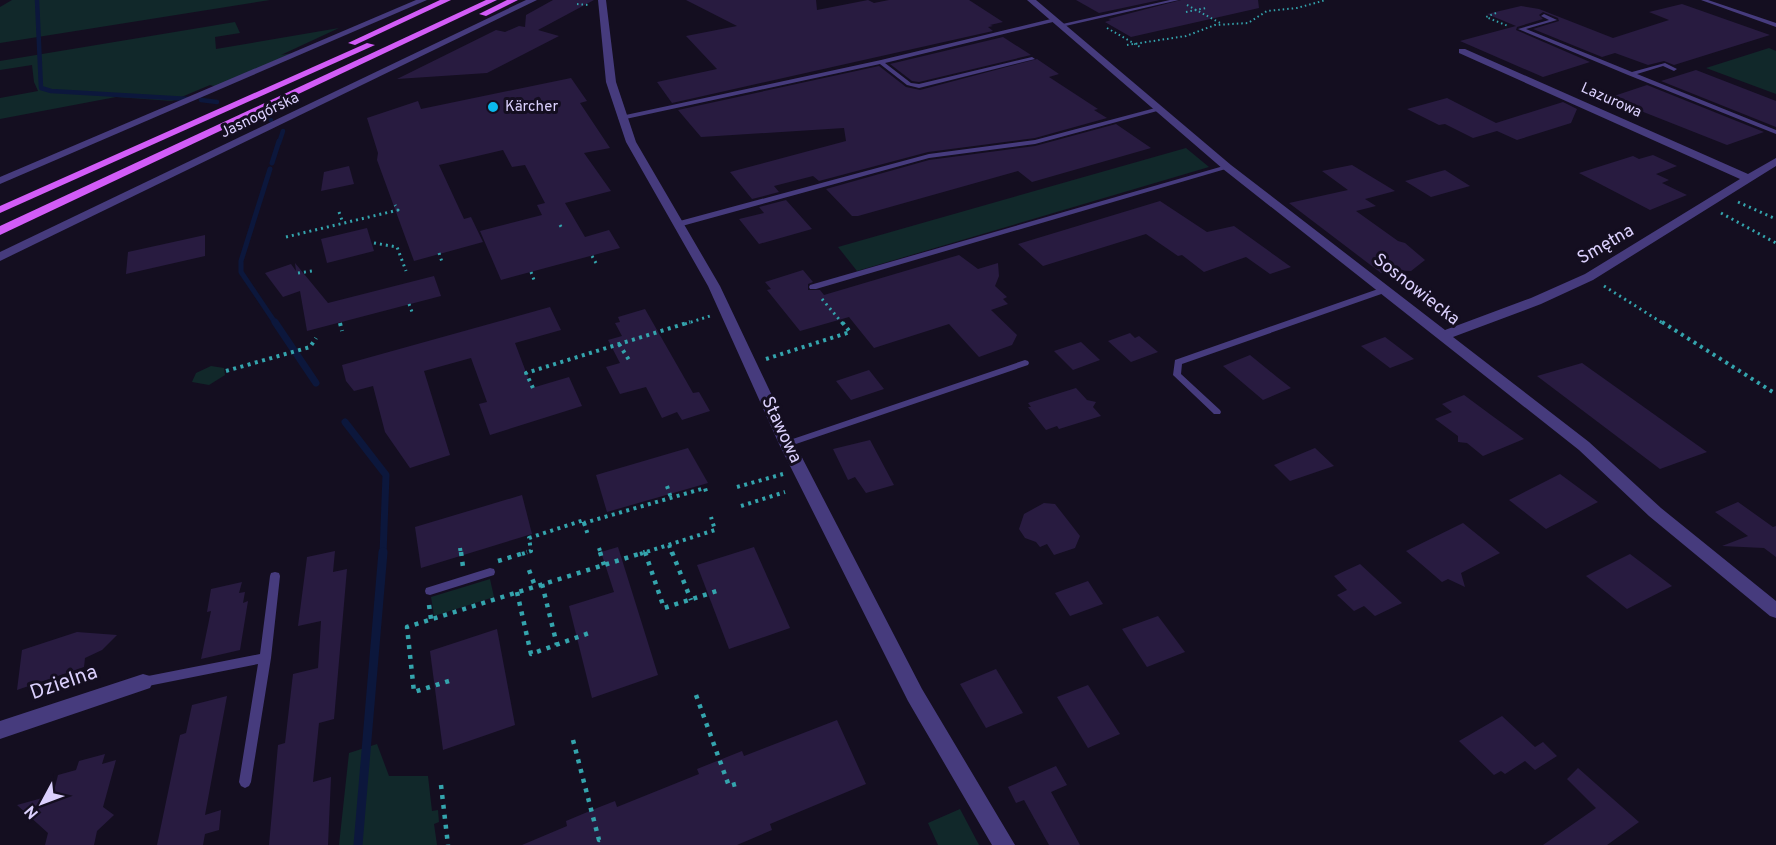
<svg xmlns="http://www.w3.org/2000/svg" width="1776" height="845" font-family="Overpass,sans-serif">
  <rect width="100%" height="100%" fill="#140e20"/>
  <g fill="#11282a">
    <polygon points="12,0 270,0 0,43 0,7"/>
    <polygon points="235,22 240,33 215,37 216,49 339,28 281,55 292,53 217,87 210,85 172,101 116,97 0,119 0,98 38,91 34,82 32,65 0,70 0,61"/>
    <polygon points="1769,48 1776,51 1776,94 1706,68"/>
    <polygon points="1186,148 1209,167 857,271 838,247"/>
    <polygon points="211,366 224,368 225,375 209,385 192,382 196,373"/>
    <polygon points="490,579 494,597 434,616 431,597"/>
    <polygon points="377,744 389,776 428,776 432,811 438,810 439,822 434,824 437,845 339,845 349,753"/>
    <polygon points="960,809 979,845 938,845 928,823"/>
  </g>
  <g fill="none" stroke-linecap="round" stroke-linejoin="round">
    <g stroke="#0c173c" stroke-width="4.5">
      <polyline points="37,0 41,88 51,91 189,99"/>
      <polyline points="201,100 217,102"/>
      <polyline points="267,118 271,120"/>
      <polyline points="279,143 283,131"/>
    </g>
    <g stroke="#0c173c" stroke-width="5">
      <polyline points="272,163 279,141"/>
      <polyline points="270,169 241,261 241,272 276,324"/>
    </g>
    <g stroke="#0c173c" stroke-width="7">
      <polyline points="275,322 316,383"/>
      <polyline points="345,422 386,475 383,554"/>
    </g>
    <polyline stroke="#0c173c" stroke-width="9" points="358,845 383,552"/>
  </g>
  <g fill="#281b40">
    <polygon points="553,0 594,0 538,30 559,36 487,73 397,79 496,30 505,32 519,26 525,27 526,15"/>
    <polygon points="686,0 816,0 817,10 868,0 874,3 889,0 969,0 1003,22 990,25 993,26 988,27 993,31 672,103 657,82 717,69 686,36 737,26"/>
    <polygon points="1076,0 1160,0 1099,13"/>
    <polygon points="1181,0 1258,0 1259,8 1131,37 1105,22 1111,20 1108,19"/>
    <polygon points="1682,4 1770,35 1674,65 1664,61 1648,65 1615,53 1602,57 1533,29 1559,21 1558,18 1543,12 1539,15 1543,19 1517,27 1516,30 1590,62 1543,77 1460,41 1516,26 1487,14 1521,6 1539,9 1613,38 1669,20 1649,12"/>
    <polygon points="1003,37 1031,55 919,82 912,81 890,64"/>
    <polygon points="1037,59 1059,74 1049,77 1098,109 1094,110 1107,118 1035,138 928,152 819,181 813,176 774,186 779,192 752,199 730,172 846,141 844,128 701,137 678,110 879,66 906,87 920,90"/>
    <polygon points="1696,70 1776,101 1776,127 1661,81"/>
    <polygon points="571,78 587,101 580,103 610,148 584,153 611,191 565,203 585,237 609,230 620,248 501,280 480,231 542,215 537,205 545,203 525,165 512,167 503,150 439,165 464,219 471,217 483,242 414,261 377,160 378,153 367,118 418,101 421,109"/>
    <polygon points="1647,85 1764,132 1727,145 1608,98"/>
    <polygon points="1447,98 1496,123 1563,102 1577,109 1571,123 1517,140 1497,131 1473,138 1445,124 1439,125 1407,109"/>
    <polygon points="1116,124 1151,148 1032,182 1018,171 858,216 852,216 826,189 929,160 1035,146"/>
    <polygon points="1653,155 1677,166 1656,174 1669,180 1662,183 1687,195 1650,210 1579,173 1633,156 1639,159"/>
    <polygon points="1352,165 1395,191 1365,199 1376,206 1356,211 1398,241 1405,243 1425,260 1411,271 1392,270 1381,273 1289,203 1348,190 1322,171"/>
    <polygon points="349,166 354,184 321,191 324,172"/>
    <polygon points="1445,170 1470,186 1431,197 1405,181"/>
    <polygon points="786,200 812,229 759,244 739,219 764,213 759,207"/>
    <polygon points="1160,201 1207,232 1234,226 1291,267 1270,274 1246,257 1204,272 1182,255 1178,256 1146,234 1043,266 1018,244"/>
    <polygon points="367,228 374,251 327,263 321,239"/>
    <polygon points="205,235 205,256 126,274 128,252"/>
    <polygon points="959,255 978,269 998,263 999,276 995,286 1007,297 1003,299 1008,304 991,310 1017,335 1012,345 979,357 949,324 874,348 849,317 800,331 767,290 771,289 765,282 803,270 813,282 808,284 808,290 820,290 824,295"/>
    <polygon points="295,263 328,303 434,276 441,296 307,331 300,291 283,297 265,273 291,264 296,271"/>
    <polygon points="550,307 561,330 515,343 532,388 569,377 582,406 490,435 479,404 487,402 471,358 424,371 450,455 410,468 385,432 373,386 354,391 346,381 342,365"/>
    <polygon points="645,309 693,393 699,392 710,411 682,420 677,412 662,418 646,387 620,394 606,367 620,363 608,340 622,336 615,323 620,322 618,317"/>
    <polygon points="1130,333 1135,338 1139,336 1158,352 1131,362 1108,341"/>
    <polygon points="1385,337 1414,359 1390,368 1361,346"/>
    <polygon points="1081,342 1100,360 1073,370 1054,351"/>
    <polygon points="1250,355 1277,377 1291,388 1263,400 1223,366"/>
    <polygon points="1582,363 1707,452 1660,469 1537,376"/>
    <polygon points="869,370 884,389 851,400 836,381"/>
    <polygon points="1076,388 1087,400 1096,402 1093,407 1101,416 1059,429 1057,426 1046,430 1028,407 1031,407 1028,403"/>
    <polygon points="1464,395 1491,415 1524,439 1483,456 1467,443 1458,442 1458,436 1435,419 1452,412 1442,404"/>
    <polygon points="870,440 894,485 866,493 855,477 848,480 833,449"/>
    <polygon points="688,448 708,483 607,512 596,475"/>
    <polygon points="1315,448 1334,466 1290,481 1274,465"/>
    <polygon points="1560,474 1598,502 1546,529 1509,500"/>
    <polygon points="522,495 532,534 421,568 415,527"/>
    <polygon points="1738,502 1773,527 1776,526 1776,557 1764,548 1722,546 1748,536 1715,512"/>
    <polygon points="1044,503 1055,504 1080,536 1075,548 1054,555 1047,544 1040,547 1036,542 1025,538 1019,529 1024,514"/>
    <polygon points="1463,523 1500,553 1461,573 1465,587 1448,579 1442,582 1406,551"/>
    <polygon points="618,547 658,675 592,698 569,606 614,592 601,552"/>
    <polygon points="754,547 790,628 729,649 697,565"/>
    <polygon points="335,551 333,572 347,569 334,719 319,723 313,782 331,777 328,845 269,845 278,745 285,743 293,674 318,668 321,621 298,626 307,557"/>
    <polygon points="1630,554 1672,586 1627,609 1586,576"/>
    <polygon points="1360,564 1402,603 1375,616 1364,606 1354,611 1337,595 1347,590 1334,576"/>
    <polygon points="1088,581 1103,604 1070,616 1055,593"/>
    <polygon points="242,582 239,593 245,592 243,603 248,601 240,650 201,659 211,611 207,612 211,589"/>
    <polygon points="1158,616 1185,652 1147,667 1122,629"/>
    <polygon points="497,629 515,725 443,750 430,651"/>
    <polygon points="77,632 117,635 102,650 85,658 84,667 17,690 22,650"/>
    <polygon points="996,669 1023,713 986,728 960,684"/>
    <polygon points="1088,685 1120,734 1088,748 1057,697"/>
    <polygon points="227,696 205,815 221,810 219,830 205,834 203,845 157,845 180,735 186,733 192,705"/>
    <polygon points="1502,716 1535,747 1543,742 1557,756 1535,770 1525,761 1505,774 1501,771 1494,775 1459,741"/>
    <polygon points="837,720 866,784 770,824 772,830 737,845 522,845 567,826 566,821 597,808 615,801 617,807 699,774 697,769 742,751 744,756"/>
    <polygon points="105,754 102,764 116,760 103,807 114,815 97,831 94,845 45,845 48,833 17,805 53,795 58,775 76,770 79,761"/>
    <polygon points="1056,766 1067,785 1051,792 1080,845 1049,845 1024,800 1016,803 1008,787"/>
    <polygon points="1578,768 1639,822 1607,845 1543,845 1596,808 1567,779"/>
  </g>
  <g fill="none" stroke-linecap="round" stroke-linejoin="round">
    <g stroke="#34a4ad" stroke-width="2" stroke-dasharray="1.5 3" stroke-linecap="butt">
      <polyline points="577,4 588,5"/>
      <polyline points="1187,5 1222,24"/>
      <polyline points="1186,12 1206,8"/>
      <polyline points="1496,13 1486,17 1508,26"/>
      <polyline points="1107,28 1140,47"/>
      <polyline points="1127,45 1186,36 1215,25 1248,23 1267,11 1297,8 1326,0"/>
    </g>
    <g stroke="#34a4ad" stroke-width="3" stroke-dasharray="2 4" stroke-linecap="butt">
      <polyline points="1738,202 1776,219"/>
      <polyline points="339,212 343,223"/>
      <polyline points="1721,213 1776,243"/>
      <polyline points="560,225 563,230"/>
      <polyline points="286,237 398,210 395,205"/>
      <polyline points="374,243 397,247 406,271"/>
      <polyline points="439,253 442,262"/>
      <polyline points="592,256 596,263"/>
      <polyline points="531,272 534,280"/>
      <polyline points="298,273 312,271"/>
      <polyline points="1604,286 1664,324"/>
      <polyline points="822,299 843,324"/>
      <polyline points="409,304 412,312"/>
      <polyline points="685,324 710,316"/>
    </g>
    <g stroke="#34a4ad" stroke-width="4" stroke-dasharray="3 4.5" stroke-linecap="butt">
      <polyline points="1662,322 1776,394"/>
      <polyline points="340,323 342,331"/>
      <polyline points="619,344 629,360"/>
      <polyline points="766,359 850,332 842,322"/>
      <polyline points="226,371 310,347 316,338"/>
      <polyline points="533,388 526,373 690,322"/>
      <polyline points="667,486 671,498"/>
      <polyline points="737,487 783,474"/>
      <polyline points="741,506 785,492"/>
      <polyline points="584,523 588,535"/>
      <polyline points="669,545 672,554"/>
      <polyline points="460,548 461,554"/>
      <polyline points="599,548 601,554"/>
      <polyline points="522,554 531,551 529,538 584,520 584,523 705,488 707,495"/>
      <polyline points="640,554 715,530 711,517"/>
    </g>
    <g stroke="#34a4ad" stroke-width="4.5" stroke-dasharray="4 6" stroke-linecap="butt">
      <polyline points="461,552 463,567"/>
      <polyline points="600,552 604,565"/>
      <polyline points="645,552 664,608 720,590"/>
      <polyline points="672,552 691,600"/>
      <polyline points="498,561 527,552"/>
      <polyline points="529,570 535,586"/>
      <polyline points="542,584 557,645"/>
      <polyline points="517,592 531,654 589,633"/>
      <polyline points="429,605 431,619"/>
      <polyline points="449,681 414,692 407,627 645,552"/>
      <polyline points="696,695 729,786 736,784"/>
      <polyline points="573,740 599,840 605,838"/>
      <polyline points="441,785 448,845"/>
    </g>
    <g fill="#463b7d" fill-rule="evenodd">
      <polygon points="1170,0 1179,0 1061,27 1058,25"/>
      <polygon points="1701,0 1708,0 1776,23 1776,27"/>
      <polygon points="1544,14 1557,20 1526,29 1632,72 1665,63 1677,69 1674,71 1663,66 1637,74 1776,130 1776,134 1628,75 1518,29 1549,20 1541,16"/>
      <polygon points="1055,18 1058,20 1057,21 885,63 911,83 919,84 1032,57 1035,59 919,88 907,85 880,64 621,120 618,118 621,116 881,60"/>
      <polygon points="1159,107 1162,109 1161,110 1035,144 929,158 682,226 679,226 675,224 676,222 929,154 1035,140"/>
      <polygon points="1227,165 1229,166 1229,168 816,289 810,289 809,287 810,285"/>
      <polygon points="1381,288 1384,288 1388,290 1387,292 1182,364 1181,374 1220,410 1221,412 1220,414 1214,414 1173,375 1175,360"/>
      <polygon points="1025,360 1028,361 1029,363 1028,365 790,446 787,447 782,444 784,442"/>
      <polygon points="490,568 494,569 495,572 494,575 430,595 426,594 425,591 426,588"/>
      <polygon points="275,572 279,573 280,576 271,658 251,782 249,786 245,788 241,786 239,782 258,664 143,687 139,686 137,682 139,678 143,677 260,654 270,576 271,573"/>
    </g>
    <g fill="#463b7d" fill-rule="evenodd">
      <polygon points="416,0 427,0 0,184 0,177"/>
      <polygon points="526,0 537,0 0,261 0,252"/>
      <polygon points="598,0 606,0 616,82 636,142 720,286 795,444 922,689 1015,845 992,845 908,701 779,444 708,286 626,142 606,82"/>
      <polygon points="1027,0 1036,0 1231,165 1445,330 1531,298 1585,274 1740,179 1459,53 1459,49 1465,49 1748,174 1776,158 1776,166 1593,280 1541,304 1453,337 1589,442 1661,508 1776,601 1776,618 1770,616 1649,516 1579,450 1223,169"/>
      <polygon points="143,674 150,676 153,682 150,688 0,739 0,721"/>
    </g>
    <g fill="#d25cf7" fill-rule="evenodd">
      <polygon points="440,0 451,0 355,45 348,43"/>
      <polygon points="486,0 497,0 0,235 0,226"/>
      <polygon points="507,0 518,0 486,16 479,14"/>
      <polygon points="367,43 375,45 0,213 0,206"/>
    </g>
  </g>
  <circle fill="#0bb9ed" stroke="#140e20" stroke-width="2" cx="493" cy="107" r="6"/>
  <g text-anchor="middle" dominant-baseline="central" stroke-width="6" stroke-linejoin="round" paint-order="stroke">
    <g font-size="15" fill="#dbd0fd" stroke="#140e20">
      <text transform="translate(1611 101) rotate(24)">Lazurowa</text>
      <text transform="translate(260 116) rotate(-26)">Jasnogórska</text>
    </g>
    <g font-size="15" fill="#dbd0fd" stroke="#140e20" text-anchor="start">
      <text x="505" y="107">Kärcher</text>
    </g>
    <g font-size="18" fill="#dbd0fd" stroke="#140e20">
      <text transform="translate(1606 245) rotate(-30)">Smętna</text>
      <text transform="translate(1416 290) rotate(38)">Sosnowiecka</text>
      <text transform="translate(781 430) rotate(65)">Stawowa</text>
    </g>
    <g font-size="21" fill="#dbd0fd" stroke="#140e20">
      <text transform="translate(64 683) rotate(-19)">Dzielna</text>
    </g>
  </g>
  <g transform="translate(42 803) rotate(229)" stroke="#140e20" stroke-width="4.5" paint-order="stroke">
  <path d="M0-4.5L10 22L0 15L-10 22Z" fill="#dbd0fd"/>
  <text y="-9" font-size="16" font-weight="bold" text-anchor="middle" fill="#dbd0fd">N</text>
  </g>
</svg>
